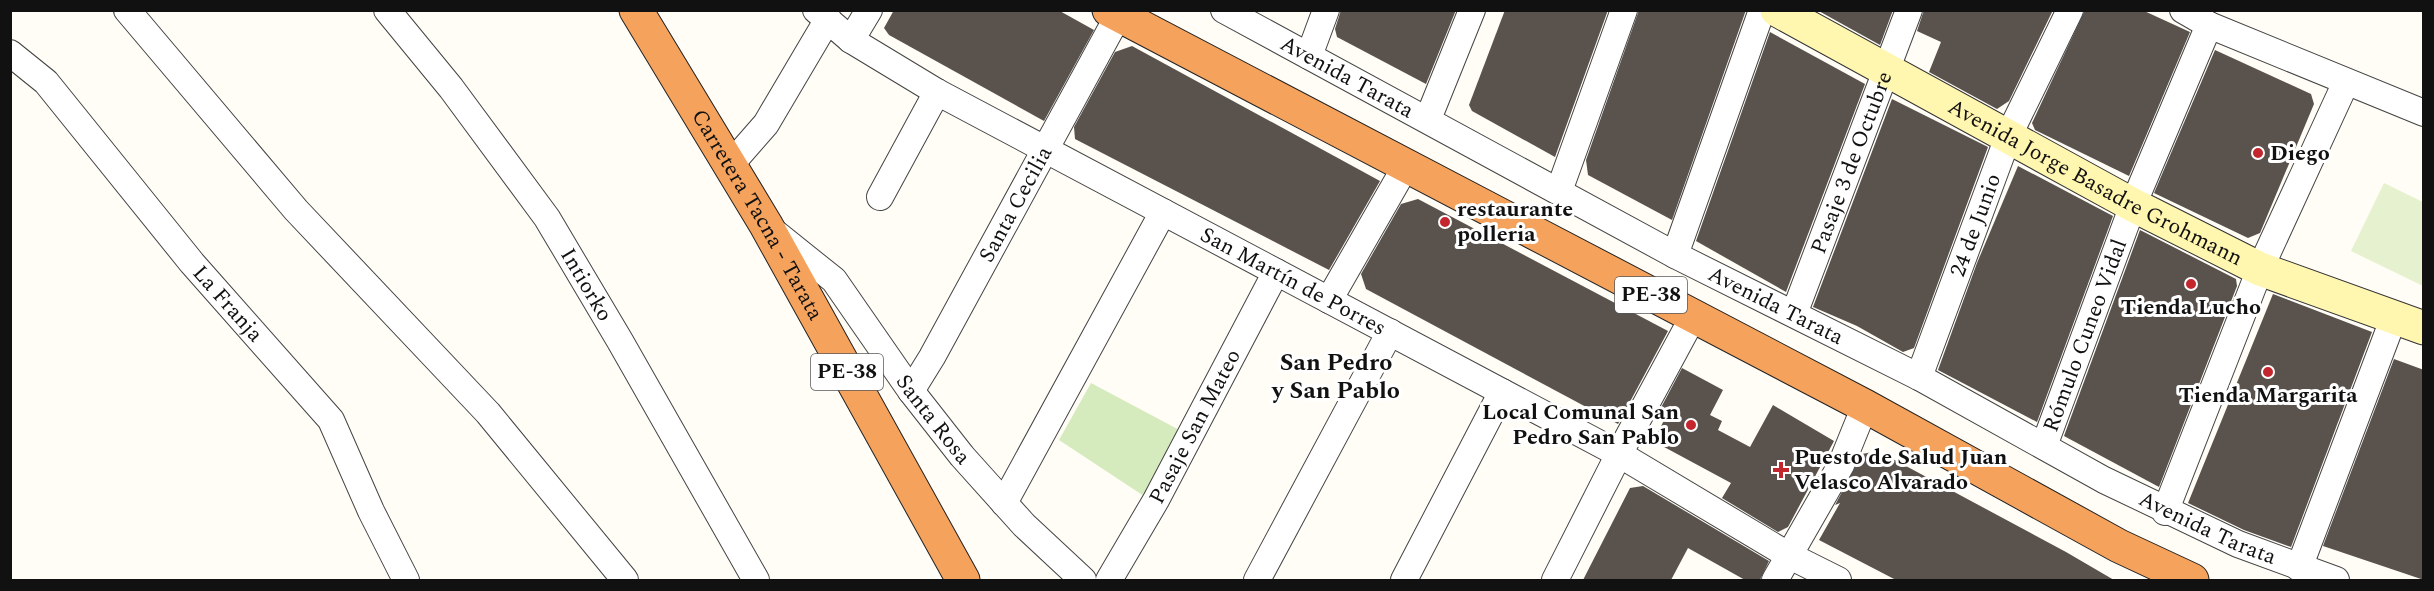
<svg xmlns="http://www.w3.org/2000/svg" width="2434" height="591" font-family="Spectral,serif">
  <rect width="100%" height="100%" fill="#fffdf5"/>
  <polygon fill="#d5ebbd" points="1091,383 1185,433 1150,500 1059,440"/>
  <polygon fill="#e6f2cf" points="2384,183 2423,202 2423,286 2351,251"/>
  <g fill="#5a524d">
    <polygon points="894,10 1058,10 1094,30 1044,121 889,35 884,28"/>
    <polygon points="1341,10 1456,10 1426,84 1337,37 1335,29"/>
    <polygon points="1505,10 1608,10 1555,157 1472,111 1469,105"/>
    <polygon points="1639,10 1746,10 1672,220 1588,175 1586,160"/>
    <polygon points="1817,10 1893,10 1880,45"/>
    <polygon points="1924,10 2053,10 2009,101 1997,109 1929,72 1941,42 1917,31"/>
    <polygon points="2085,10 2142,10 2190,32 2129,176 2035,130 2032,123"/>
    <polygon points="1770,32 1865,84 1786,292 1696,241"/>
    <polygon points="1132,46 1380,181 1329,270 1075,139 1074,127 1115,52"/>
    <polygon points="2215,50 2311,94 2314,104 2260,233 2248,238 2154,193"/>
    <polygon points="1892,99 1988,147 1914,348 1903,352 1857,326 1813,307"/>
    <polygon points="2018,166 2113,216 2037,422 1938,370 1977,263"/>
    <polygon points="1418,199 1668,331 1618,424 1366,289 1361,274 1401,204"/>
    <polygon points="2140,230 2236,279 2237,286 2159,487 2064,436"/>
    <polygon points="2273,294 2372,332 2291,547 2244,530 2188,503"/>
    <polygon points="2394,359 2424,370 2424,580 2323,546"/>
    <polygon points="1682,368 1723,390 1710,415 1722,421 1718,430 1750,447 1773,405 1834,441 1788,527 1778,532 1722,498 1731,483 1653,441 1668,413 1656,417"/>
    <polygon points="1878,451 2066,552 2114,580 1896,580 1819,540 1840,503 1835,505 1862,454"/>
    <polygon points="1643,486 1769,561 1760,580 1745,580 1688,548 1671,580 1583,580 1630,488"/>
  </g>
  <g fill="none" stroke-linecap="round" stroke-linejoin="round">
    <defs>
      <g id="street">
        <polyline points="127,10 296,210 488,413 625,580"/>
        <path id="s1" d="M387 10 451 88 547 218 620 341 756 580"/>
        <path id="s2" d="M816 10 851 40 937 92 1619 454 1788 555 1838 580"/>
        <path id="s3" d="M1224 10 1675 255 1919 377 2104 480 2238 544 2336 580"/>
        <polyline points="2183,10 2209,25 2424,113"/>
        <polyline points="851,40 869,10"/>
        <path id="s4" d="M10 53 46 82 192 263 331 420 371 511 406 580"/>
        <polyline points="1309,56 1326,10"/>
        <polyline points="1428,119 1472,10"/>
        <polyline points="731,164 766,124 828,19"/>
        <polyline points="1559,191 1624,10"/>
        <polyline points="880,197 937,92"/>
        <path id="s5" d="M774 232 834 280 911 391 962 456 1024 525 1083 580"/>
        <polyline points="1675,255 1762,10"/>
        <polyline points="1329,300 1407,164"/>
        <path id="s6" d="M1794 314 1909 10"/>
        <path id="s7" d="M1919 377 2008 137 2070 10"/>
        <path id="s8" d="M911 391 932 357 1118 16"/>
        <path id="s9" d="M2044 446 2133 205 2209 25"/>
        <polyline points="1004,503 1163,212"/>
        <polyline points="2165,512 2260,269 2346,82"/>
        <polyline points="2299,568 2394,317"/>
        <path id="s10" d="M1109 580 1156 500 1276 272"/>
        <polyline points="1257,580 1390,332"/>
        <polyline points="1404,580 1502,392"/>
        <polyline points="1555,580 1619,454 1693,317"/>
        <polyline points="1775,580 1841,465 1865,406"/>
      </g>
      <g id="secondary">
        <path id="s11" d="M1777 10 2133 205 2260 269 2424 328"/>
      </g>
      <g id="highway">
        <path id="s12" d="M636 10 766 225 963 580"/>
        <polyline points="1109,10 1865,406 2119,546 2192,580"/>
      </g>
    </defs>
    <use href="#street" stroke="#444" stroke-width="28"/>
    <use href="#secondary" stroke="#333" stroke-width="35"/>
    <use href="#highway" stroke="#222" stroke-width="35"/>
    <use href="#street" stroke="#fff" stroke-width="26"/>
    <use href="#secondary" stroke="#fff6b0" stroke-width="33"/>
    <use href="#highway" stroke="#f5a25d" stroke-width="33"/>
  </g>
  <g fill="#c4262e" stroke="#fff" stroke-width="2">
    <circle cx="2258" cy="153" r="6"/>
    <circle cx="1445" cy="222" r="6"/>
    <circle cx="2191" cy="284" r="6"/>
    <circle cx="2268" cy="372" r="6"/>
    <circle cx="1691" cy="425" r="6"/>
    <path d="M1778 461h6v6h6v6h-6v6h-6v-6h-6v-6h6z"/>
  </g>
  <g text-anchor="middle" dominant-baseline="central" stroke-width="6" stroke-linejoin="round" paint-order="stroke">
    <g fill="#fff" stroke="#585858" stroke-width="1.5">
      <rect x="1615" y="277" width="72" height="36" rx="4.5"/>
      <rect x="811" y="354" width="72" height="36" rx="4.5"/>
    </g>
    <g font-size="21" font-weight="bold" fill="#111">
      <text x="1651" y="295">PE-38</text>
      <text x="847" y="372">PE-38</text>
    </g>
    <g font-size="22" fill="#111" stroke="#fff">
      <text stroke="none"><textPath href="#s3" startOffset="140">Avenida Tarata</textPath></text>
      <text stroke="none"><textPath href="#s6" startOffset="162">Pasaje 3 de Octubre</textPath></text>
      <text stroke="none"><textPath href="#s11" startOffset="362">Avenida Jorge Basadre Grohmann</textPath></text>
      <text stroke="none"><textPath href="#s8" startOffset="214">Santa Cecilia</textPath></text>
      <text stroke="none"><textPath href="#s12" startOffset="238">Carretera Tacna - Tarata</textPath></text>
      <text stroke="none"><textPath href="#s7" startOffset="162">24 de Junio</textPath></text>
      <text stroke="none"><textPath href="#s2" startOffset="550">San Martín de Porres</textPath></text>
      <text stroke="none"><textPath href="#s1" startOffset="340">Intiorko</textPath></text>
      <text stroke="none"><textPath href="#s4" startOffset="333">La Franja</textPath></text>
      <text stroke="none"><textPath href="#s3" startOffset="626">Avenida Tarata</textPath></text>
      <text stroke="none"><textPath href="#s9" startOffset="118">Rómulo Cuneo Vidal</textPath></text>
      <text stroke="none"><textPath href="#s5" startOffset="248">Santa Rosa</textPath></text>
      <text stroke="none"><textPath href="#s10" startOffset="176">Pasaje San Mateo</textPath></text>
      <text stroke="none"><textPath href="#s3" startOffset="1112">Avenida Tarata</textPath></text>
    </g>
    <g font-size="22" font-weight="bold" fill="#111" stroke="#fff" text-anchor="start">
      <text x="2270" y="153">Diego</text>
      <text x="1457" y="209">restaurante<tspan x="1457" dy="25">polleria</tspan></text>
      <text x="2191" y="307" text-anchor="middle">Tienda Lucho</text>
      <text x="2268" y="395" text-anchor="middle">Tienda Margarita</text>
      <text x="1679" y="412" text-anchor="end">Local Comunal San<tspan x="1679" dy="25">Pedro San Pablo</tspan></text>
      <text x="1794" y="457">Puesto de Salud Juan<tspan x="1794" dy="25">Velasco Alvarado</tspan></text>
    </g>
    <g font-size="24" font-weight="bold" fill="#111" stroke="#fff">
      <text x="1336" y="363">San Pedro<tspan x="1336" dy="28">y San Pablo</tspan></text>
    </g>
  </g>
  <rect width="2434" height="591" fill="none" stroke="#111111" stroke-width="24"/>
</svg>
